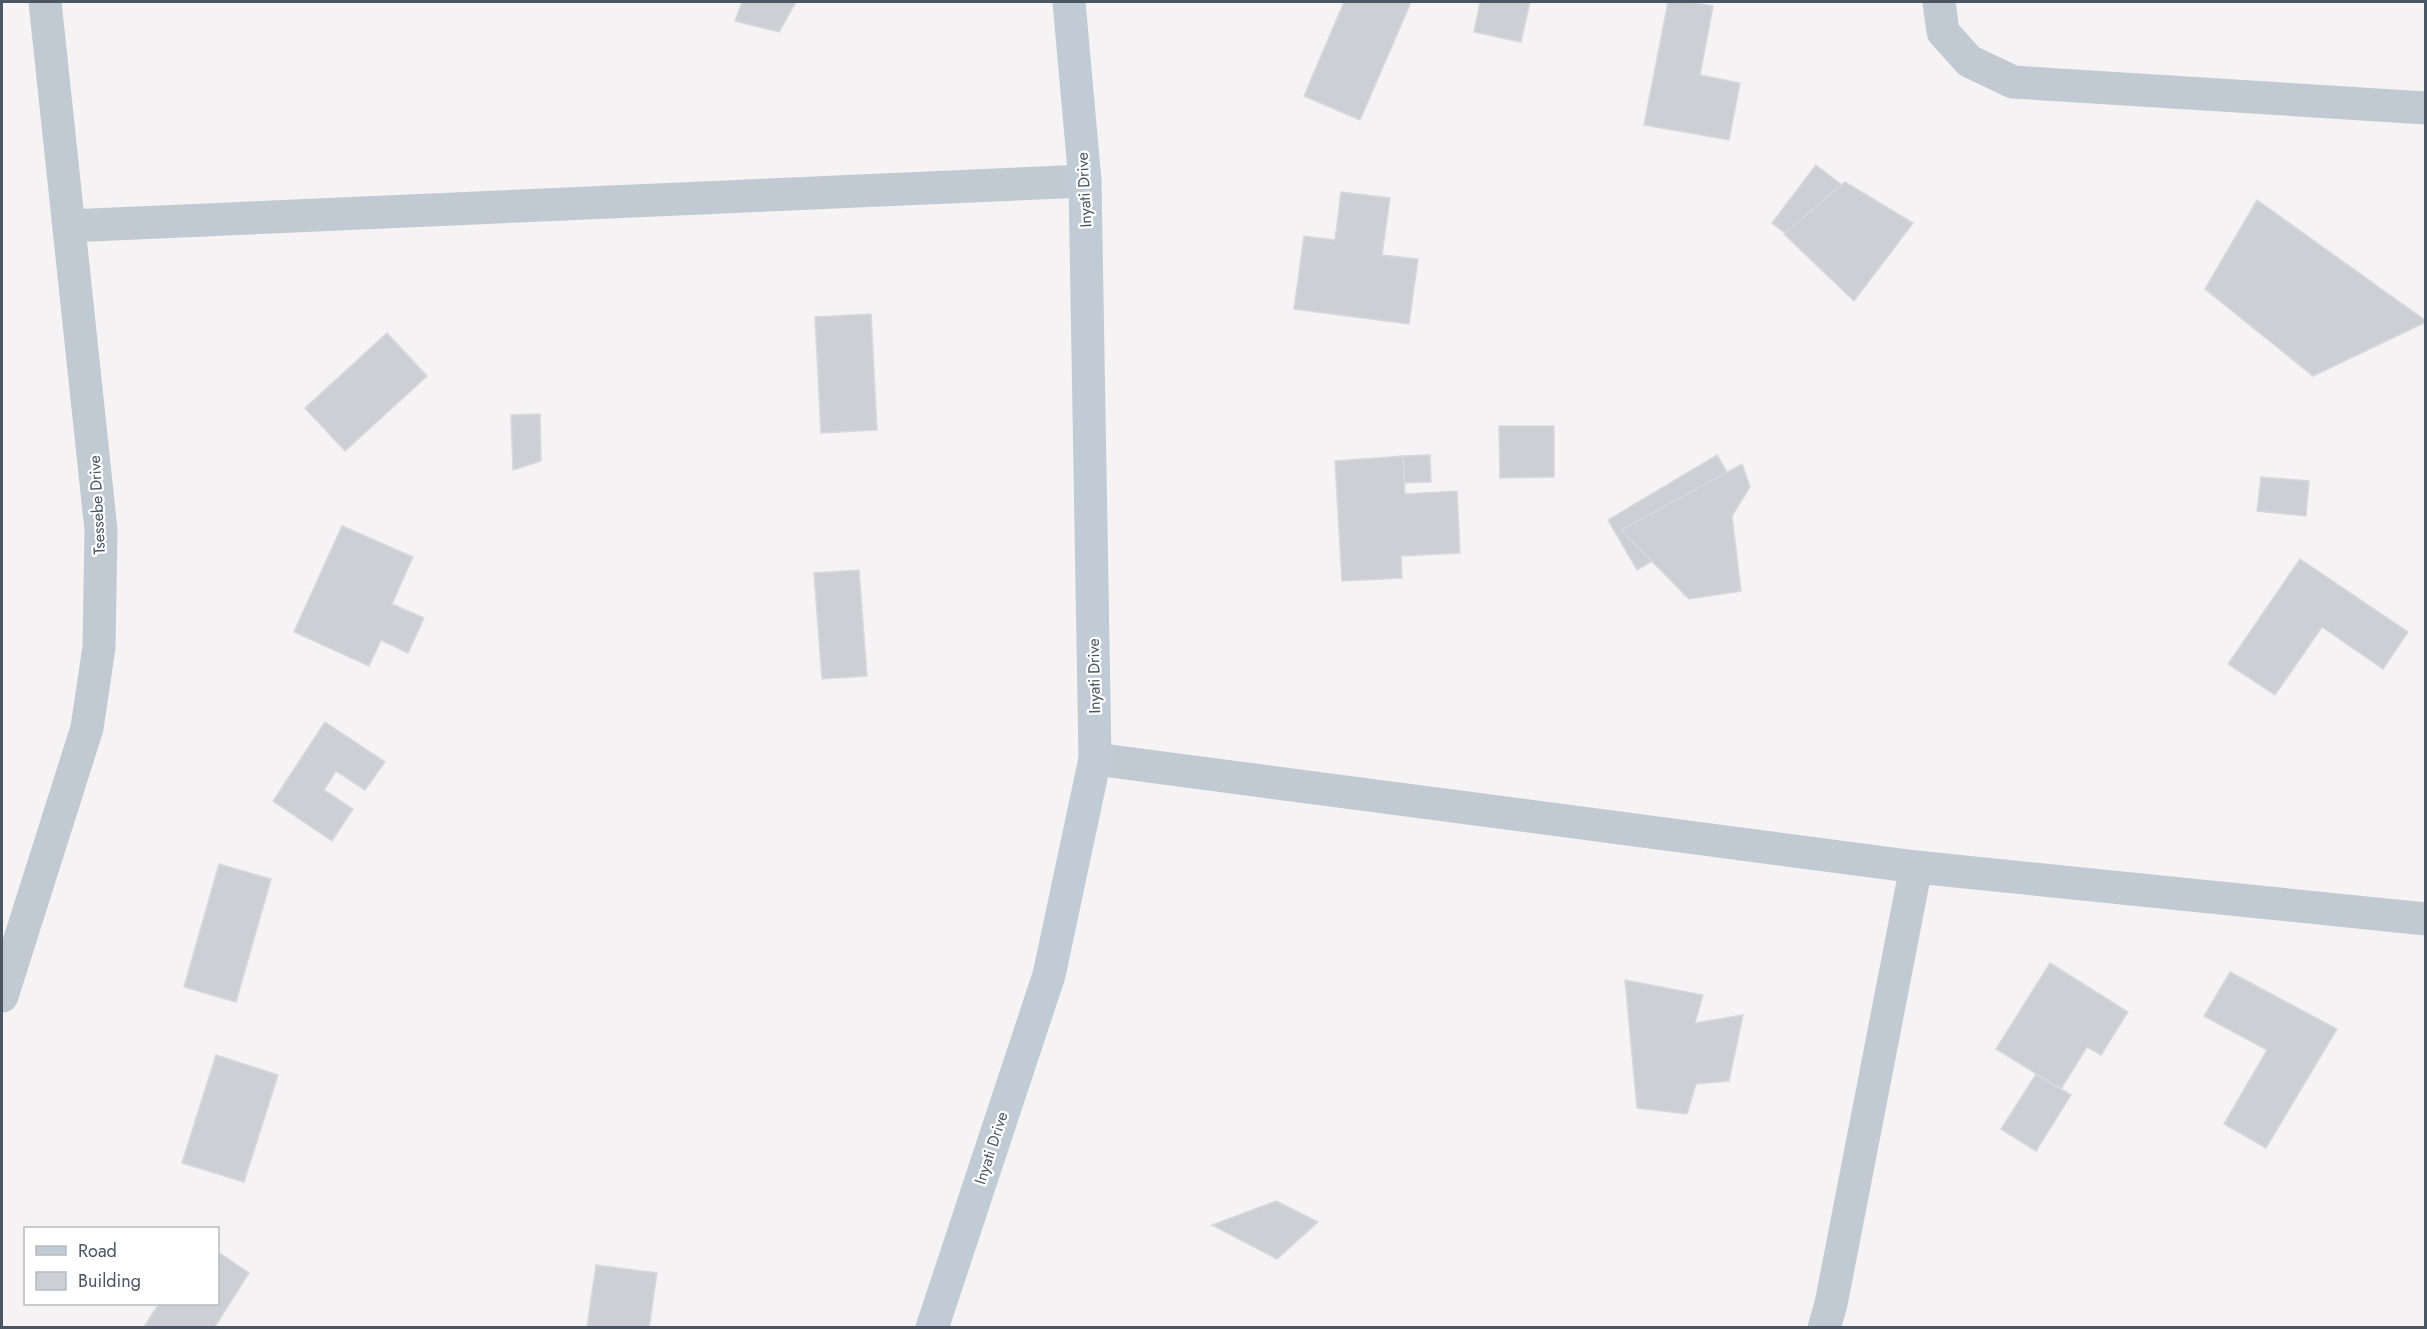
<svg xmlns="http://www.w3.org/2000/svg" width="2427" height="1329" font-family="Jost,sans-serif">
  <rect width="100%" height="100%" fill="#f5f3f3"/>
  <g fill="#cdcfd5" stroke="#d7d9de" stroke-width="1.5">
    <polygon points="742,2 796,2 779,32 735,21"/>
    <polygon points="1344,2 1411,2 1360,120 1304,96"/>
    <polygon points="1480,2 1530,2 1521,42 1474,32"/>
    <polygon points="1668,2 1691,2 1713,6 1700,75 1740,83 1729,140 1644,125"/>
    <polygon points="1816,165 1894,225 1850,283 1772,223"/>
    <polygon points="1845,182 1913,223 1854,301 1784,234"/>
    <polygon points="1341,192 1390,198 1382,255 1418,259 1409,324 1294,309 1304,236 1335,240"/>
    <polygon points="2257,200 2426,321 2426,322 2313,376 2205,289"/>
    <polygon points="871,314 877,430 821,433 815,317"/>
    <polygon points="387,333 427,376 345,451 305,408"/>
    <polygon points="540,414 541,461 513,470 511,415"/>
    <polygon points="1499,426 1554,426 1554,477 1500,478"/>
    <polygon points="1430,455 1431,482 1403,483 1403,456"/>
    <polygon points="1717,455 1742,497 1709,516 1737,564 1684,595 1661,556 1637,570 1608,520"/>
    <polygon points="1403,456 1405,494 1457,491 1460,553 1401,556 1402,578 1342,581 1335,461"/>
    <polygon points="1742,464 1750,487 1732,516 1741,591 1689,599 1621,530"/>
    <polygon points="2261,477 2309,481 2306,516 2257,511"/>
    <polygon points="342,526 413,557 392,604 424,618 408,653 381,640 369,666 294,632"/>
    <polygon points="2300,559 2408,632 2383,669 2322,627 2275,695 2228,664"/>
    <polygon points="859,570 867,676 822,679 814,573"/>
    <polygon points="325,722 385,762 365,790 336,771 324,790 353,809 332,841 273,801"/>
    <polygon points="219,864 271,879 236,1002 184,987"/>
    <polygon points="2050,963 2128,1012 2101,1055 2087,1047 2061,1089 1996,1049"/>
    <polygon points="2230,972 2337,1029 2266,1148 2224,1124 2267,1050 2204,1016"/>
    <polygon points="1625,980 1703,995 1695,1023 1743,1015 1729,1081 1696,1084 1687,1114 1637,1108"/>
    <polygon points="216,1055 278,1075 244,1182 182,1163"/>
    <polygon points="2036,1074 2071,1095 2036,1151 2001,1129"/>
    <polygon points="1276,1201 1318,1222 1277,1259 1212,1225"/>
    <polygon points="218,1252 249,1273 214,1328 143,1328 159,1304 218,1304"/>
    <polygon points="596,1265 657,1273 649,1328 587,1328"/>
  </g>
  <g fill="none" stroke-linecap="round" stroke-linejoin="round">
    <g stroke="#c1cad2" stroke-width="33">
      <polyline points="1939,2 1943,32 1969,61 2013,82 2426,108"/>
      <polyline points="69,226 1085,181"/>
      <polyline points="1095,759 1916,867 2426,919"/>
      <polyline points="2,996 87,728 99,647 101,530 45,2"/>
      <polyline points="1824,1328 1831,1304 1916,867"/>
    </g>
    <polyline stroke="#c1cbd6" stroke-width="33" points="932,1328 1049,975 1095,759 1085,181 1069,2"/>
  </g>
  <g text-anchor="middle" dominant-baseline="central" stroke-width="4.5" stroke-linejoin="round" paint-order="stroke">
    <g font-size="16" fill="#4a5661" stroke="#fff">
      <text transform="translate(1084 190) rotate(-93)">Inyati Drive</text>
      <text transform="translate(97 505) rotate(-93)">Tsessebe Drive</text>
      <text transform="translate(1094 676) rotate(-91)">Inyati Drive</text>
      <text transform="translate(991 1148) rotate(-72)">Inyati Drive</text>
    </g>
  </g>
  <rect width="2427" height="1329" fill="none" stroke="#4a5661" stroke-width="6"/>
  <rect x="24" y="1227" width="195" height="78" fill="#ffffff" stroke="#b7bbc0" stroke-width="1.5"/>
  <rect x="36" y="1246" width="30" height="9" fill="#c1cbd6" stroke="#b7bbc0" stroke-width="1.5"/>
  <text x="78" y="1257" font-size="18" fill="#4a5661">Road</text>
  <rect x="36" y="1272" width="30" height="18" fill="#cdcfd5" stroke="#b7bbc0" stroke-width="1.5"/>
  <text x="78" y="1287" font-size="18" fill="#4a5661">Building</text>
</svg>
